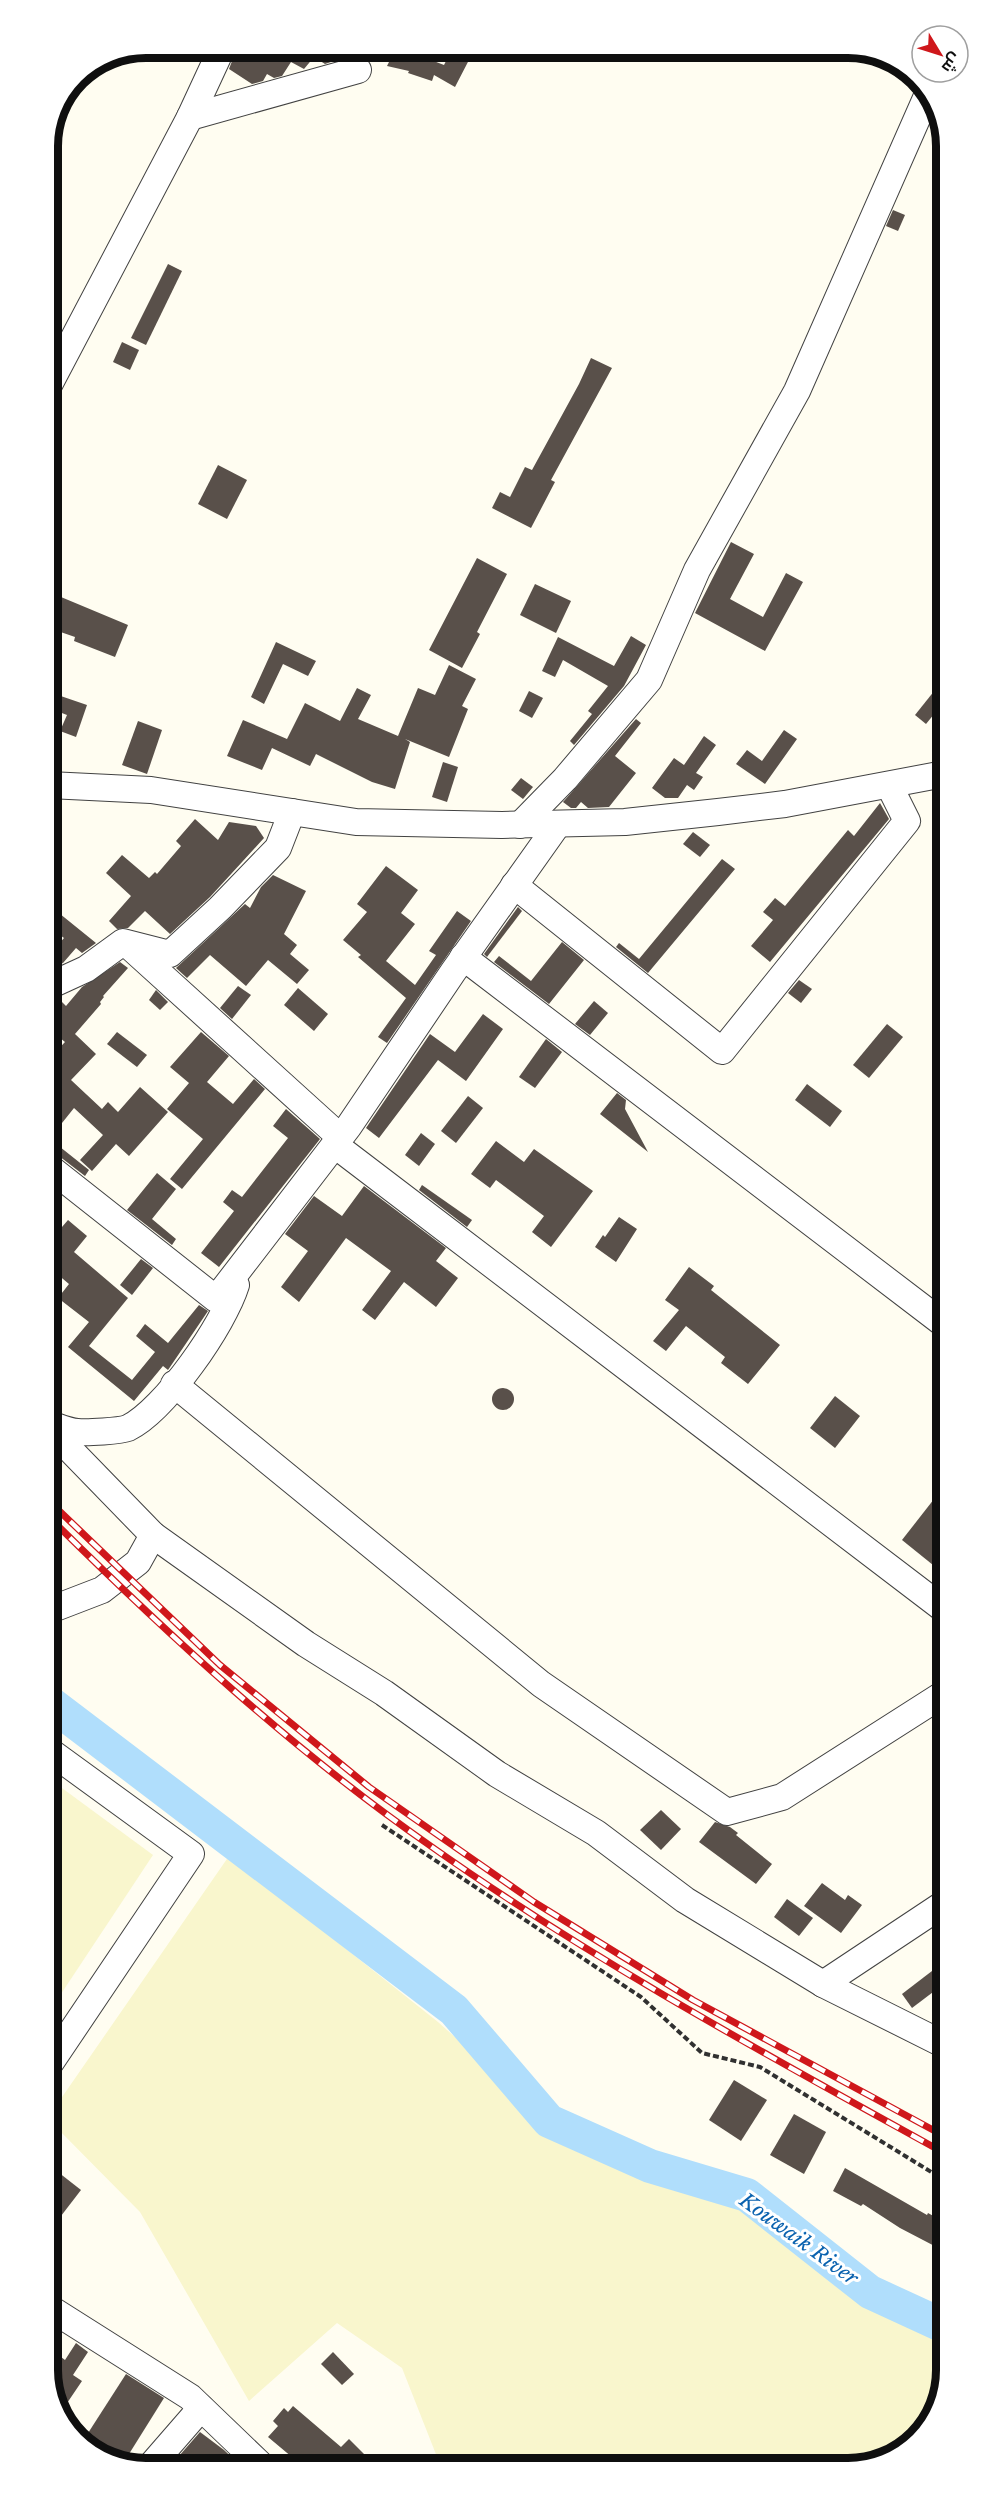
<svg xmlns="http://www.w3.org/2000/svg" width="994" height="2517" font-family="'Libre Baskerville',Cairo,serif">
  <rect width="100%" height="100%" fill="#fffdf1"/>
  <g fill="#f9f6cd">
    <polygon points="51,1780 153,1855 51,2009"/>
    <polygon points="229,1856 438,2022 549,2121 650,2166 747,2195 870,2292 946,2327 946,2371 926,2430 874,2466 441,2467 402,2368 337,2323 249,2401 140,2212 51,2122 51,2113"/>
  </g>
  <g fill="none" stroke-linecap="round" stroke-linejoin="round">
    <polyline stroke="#b0defc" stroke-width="34" points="50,1703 454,2010 549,2121 650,2166 747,2195 870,2292 946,2327"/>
  </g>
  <g fill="#59504a">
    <polygon points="237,48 347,48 340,59 325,64 314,57 304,69 291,62 282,76 274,78 267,74 263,81 252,84 229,69"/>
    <polygon points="396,48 416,48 413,53 444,65 452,49 470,58 455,87 434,75 432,81 408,73 409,71 387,66"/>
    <polygon points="893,210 905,215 898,231 886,226"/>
    <polygon points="168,264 182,271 146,345 131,338"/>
    <polygon points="122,342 139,350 130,370 113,362"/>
    <polygon points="591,358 612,368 551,480 555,482 531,528 492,508 500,492 510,497 525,467 532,470 579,384"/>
    <polygon points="218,465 247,480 227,519 198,504"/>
    <polygon points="731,542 754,554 730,599 763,617 786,573 803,582 765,651 695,613"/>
    <polygon points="477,558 507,574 477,632 480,634 462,668 429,650"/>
    <polygon points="535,584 571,601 556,633 520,615"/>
    <polygon points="49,592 128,625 115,657 74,641 75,637 49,628"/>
    <polygon points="631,636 646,645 624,686 574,745 570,741 592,714 588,711 608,686 563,660 555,677 542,671 558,637 614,666"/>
    <polygon points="276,642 316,661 308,676 283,664 264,704 251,697"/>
    <polygon points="449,665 476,679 462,706 468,709 449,757 405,739 410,742 395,789 372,782 316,754 310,766 272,748 262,770 227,756 243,720 287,739 305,703 340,721 357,688 371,695 358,719 398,736 418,688 435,695"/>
    <polygon points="943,680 943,703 926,724 915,715"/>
    <polygon points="529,691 543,698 532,718 519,711"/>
    <polygon points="49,692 87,705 76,737 60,731 67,715 49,708"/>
    <polygon points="636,719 641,723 615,756 636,773 609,807 588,808 581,802 576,808 571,808 563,802"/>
    <polygon points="138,721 162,730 147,774 122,765"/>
    <polygon points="784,730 797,739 765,784 736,764 747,750 762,761"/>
    <polygon points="704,736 716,745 696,773 703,777 694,790 687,785 678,798 665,798 652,788 674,758 684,765"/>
    <polygon points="443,762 458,767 447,802 432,797"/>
    <polygon points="521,778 533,787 523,799 511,790"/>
    <polygon points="880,803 889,819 770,962 751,946 773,920 763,912 775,898 785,906 848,830 854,836"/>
    <polygon points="195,819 218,840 229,822 256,826 264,838 210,897 170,934 145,911 128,928 117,929 109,921 131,896 106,873 122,855 149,878 155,872 157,874 181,846 176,841"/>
    <polygon points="693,832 710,845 700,857 683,844"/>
    <polygon points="722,859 735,869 648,973 616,947 619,943 639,959"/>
    <polygon points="386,866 418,890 401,913 415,924 386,961 415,985 436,955 429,951 457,911 471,921 387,1043 378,1037 406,998 358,957 361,955 343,940 367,912 357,904"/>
    <polygon points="273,875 306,891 284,934 297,945 290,954 309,970 297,984 268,960 246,986 210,955 187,978 176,968 245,904 250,908 261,887"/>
    <polygon points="49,905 96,943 82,953 76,948 63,963 49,969 49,955 64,938 49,927"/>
    <polygon points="518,907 522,911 487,957 484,954"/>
    <polygon points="562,942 584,960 549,1004 494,962 499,956 531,981"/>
    <polygon points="120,962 128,968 103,996 104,997 100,1002 101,1004 75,1034 96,1054 71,1080 102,1109 108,1102 118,1112 140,1087 168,1112 129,1156 116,1144 92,1171 80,1160 103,1135 74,1108 50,1138 50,1058 65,1042 49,1029 49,1001 58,998 66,1006 82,987"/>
    <polygon points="799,980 812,989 801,1003 788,993"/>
    <polygon points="238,986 251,995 232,1019 220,1008"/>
    <polygon points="298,988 328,1014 314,1031 284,1005"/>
    <polygon points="156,990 168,1002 160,1010 149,1000"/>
    <polygon points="594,1001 608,1013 590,1035 575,1024"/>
    <polygon points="483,1014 503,1029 466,1081 438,1060 379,1138 366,1128 430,1034 455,1052"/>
    <polygon points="887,1024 903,1037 869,1078 853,1065"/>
    <polygon points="117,1032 147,1055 137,1067 107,1044"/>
    <polygon points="201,1032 229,1056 207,1082 233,1104 254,1079 265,1089 182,1189 170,1179 203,1139 167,1109 189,1083 170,1067"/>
    <polygon points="546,1039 562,1052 535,1088 519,1077"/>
    <polygon points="807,1084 842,1111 830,1127 795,1100"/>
    <polygon points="617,1093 626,1100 625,1109 648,1152 600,1114"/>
    <polygon points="468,1096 483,1108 456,1143 441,1131"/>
    <polygon points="286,1109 320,1139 219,1267 201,1253 234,1211 223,1202 232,1190 242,1197 288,1138 273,1126"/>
    <polygon points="421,1133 435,1144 419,1166 405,1155"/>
    <polygon points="50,1139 89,1170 85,1176 59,1156 50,1153"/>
    <polygon points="496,1141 524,1162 534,1149 593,1191 551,1247 532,1232 544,1216 496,1180 490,1188 471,1174"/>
    <polygon points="157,1173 176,1189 152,1219 176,1239 172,1245 127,1210"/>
    <polygon points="422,1185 472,1220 467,1227 419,1190"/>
    <polygon points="364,1186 446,1248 436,1261 458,1278 436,1307 404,1282 375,1320 362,1310 391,1271 346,1238 299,1302 281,1287 308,1251 285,1234 314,1196 342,1216"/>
    <polygon points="619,1217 637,1229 616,1262 595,1247 603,1235 605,1237"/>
    <polygon points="68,1220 87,1236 74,1252 128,1298 89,1346 132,1380 155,1352 136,1336 145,1324 168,1343 199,1305 208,1311 168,1370 163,1366 134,1401 68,1347 89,1322 58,1298 69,1284 50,1268 50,1241"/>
    <polygon points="141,1259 153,1268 132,1295 120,1285"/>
    <polygon points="689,1267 714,1286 711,1290 780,1345 748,1384 721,1363 725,1357 686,1326 666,1351 653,1341 679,1310 665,1300"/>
    <circle cx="503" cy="1399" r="11"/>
    <polygon points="835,1396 860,1416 835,1448 810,1428"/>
    <polygon points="945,1485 945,1551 933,1565 902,1540"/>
    <polygon points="661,1810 681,1829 661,1850 640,1830"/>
    <polygon points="715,1822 730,1827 738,1833 736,1835 772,1864 756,1884 699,1842"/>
    <polygon points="822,1883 845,1900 848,1895 862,1905 841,1933 804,1906"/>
    <polygon points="787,1899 813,1918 799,1936 774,1917"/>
    <polygon points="945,1961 945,1983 912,2008 902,1994"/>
    <polygon points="734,2080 767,2100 741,2141 709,2120"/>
    <polygon points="794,2114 826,2132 804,2174 770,2155"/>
    <polygon points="845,2168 927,2215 928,2213 946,2223 946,2252 900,2228 863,2204 861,2206 833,2191"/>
    <polygon points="58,2172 81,2190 51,2229 51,2181"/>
    <polygon points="76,2343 88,2352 73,2375 82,2381 61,2412 51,2397 51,2362 57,2354 65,2360"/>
    <polygon points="333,2352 354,2374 342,2385 321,2364"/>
    <polygon points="126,2374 164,2398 124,2462 81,2444"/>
    <polygon points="293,2406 341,2447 349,2439 378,2468 305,2468 268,2437 278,2426 273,2421 284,2408 288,2412"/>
    <polygon points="200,2432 224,2450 243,2468 177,2469 172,2464"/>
  </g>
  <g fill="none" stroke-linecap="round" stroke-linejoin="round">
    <defs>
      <g id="minor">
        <polyline points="190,117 358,70"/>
        <polyline points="49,385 190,117 222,48"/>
        <polyline points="49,785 151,790 356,822 502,825 625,822 718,812 785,804 944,774"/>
        <polyline points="520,825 565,779 649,680 697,570 797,391 927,96"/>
        <polyline points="514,885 722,1051 907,821 889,785"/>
        <polyline points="127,944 340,1137"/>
        <polyline points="463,957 944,1324"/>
        <polyline points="49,986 86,969 123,942 170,954 220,908 278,848 292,812"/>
        <polyline points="335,1145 945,1610"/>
        <polyline points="50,1168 216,1299 349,1126 453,972 558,824"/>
        <polyline points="174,1384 541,1684 727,1812 782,1797 945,1693"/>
        <path d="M50 1424C59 1427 68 1431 77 1432 87 1433 120 1431 128 1428 165 1410 224 1324 236 1285"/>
        <polyline points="50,1429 153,1535 306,1644 384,1693 497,1774 596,1833 685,1900 823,1984 945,2045"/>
        <polyline points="50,1610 102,1590 138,1562 153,1535"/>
        <polyline points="51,1752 191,1854 51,2062"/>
        <polyline points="823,1984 945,1903"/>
        <polyline points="51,2309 190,2397 264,2468"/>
        <polyline points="148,2469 201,2408"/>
      </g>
    </defs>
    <use href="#minor" stroke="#424242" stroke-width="28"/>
    <polyline stroke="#313131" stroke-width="4" stroke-dasharray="6 3" stroke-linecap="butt" points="382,1825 641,1997 702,2053 760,2067 946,2181"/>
    <use href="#minor" stroke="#fff" stroke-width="26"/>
    <defs>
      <g id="rail">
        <polyline points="50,1502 220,1665 369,1787 534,1902 693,2000 946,2137"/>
        <path d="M50 1518C169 1636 294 1751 432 1847 595 1962 771 2057 946 2154"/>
      </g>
    </defs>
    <use href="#rail" stroke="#cf171b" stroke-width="7"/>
    <use href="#rail" stroke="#fff" stroke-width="4.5" stroke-dasharray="14" stroke-linecap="butt"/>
  </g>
  <g text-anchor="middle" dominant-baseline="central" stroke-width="6" stroke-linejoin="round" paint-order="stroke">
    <g font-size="20" font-style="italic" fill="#0a62af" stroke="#fff">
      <text transform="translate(799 2239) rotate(36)">Kouwaik River</text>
    </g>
  </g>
  <path d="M0 0H994V2517H0ZM146 58H848A88 88 0 0 1 936 146V2370A88 88 0 0 1 848 2458H146A88 88 0 0 1 58 2370V146A88 88 0 0 1 146 58Z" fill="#fff" fill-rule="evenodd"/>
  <path fill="none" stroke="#0f0f0f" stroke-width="8" d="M146 58H848A88 88 0 0 1 936 146V2370A88 88 0 0 1 848 2458H146A88 88 0 0 1 58 2370V146A88 88 0 0 1 146 58Z"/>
  <g transform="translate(940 54) rotate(128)"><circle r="28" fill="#ffffff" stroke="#9f9f9f" stroke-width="1.5"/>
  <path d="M0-4.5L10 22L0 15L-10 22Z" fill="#cf171b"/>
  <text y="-9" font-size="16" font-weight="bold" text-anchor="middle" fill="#0f0f0f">ش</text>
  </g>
</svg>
